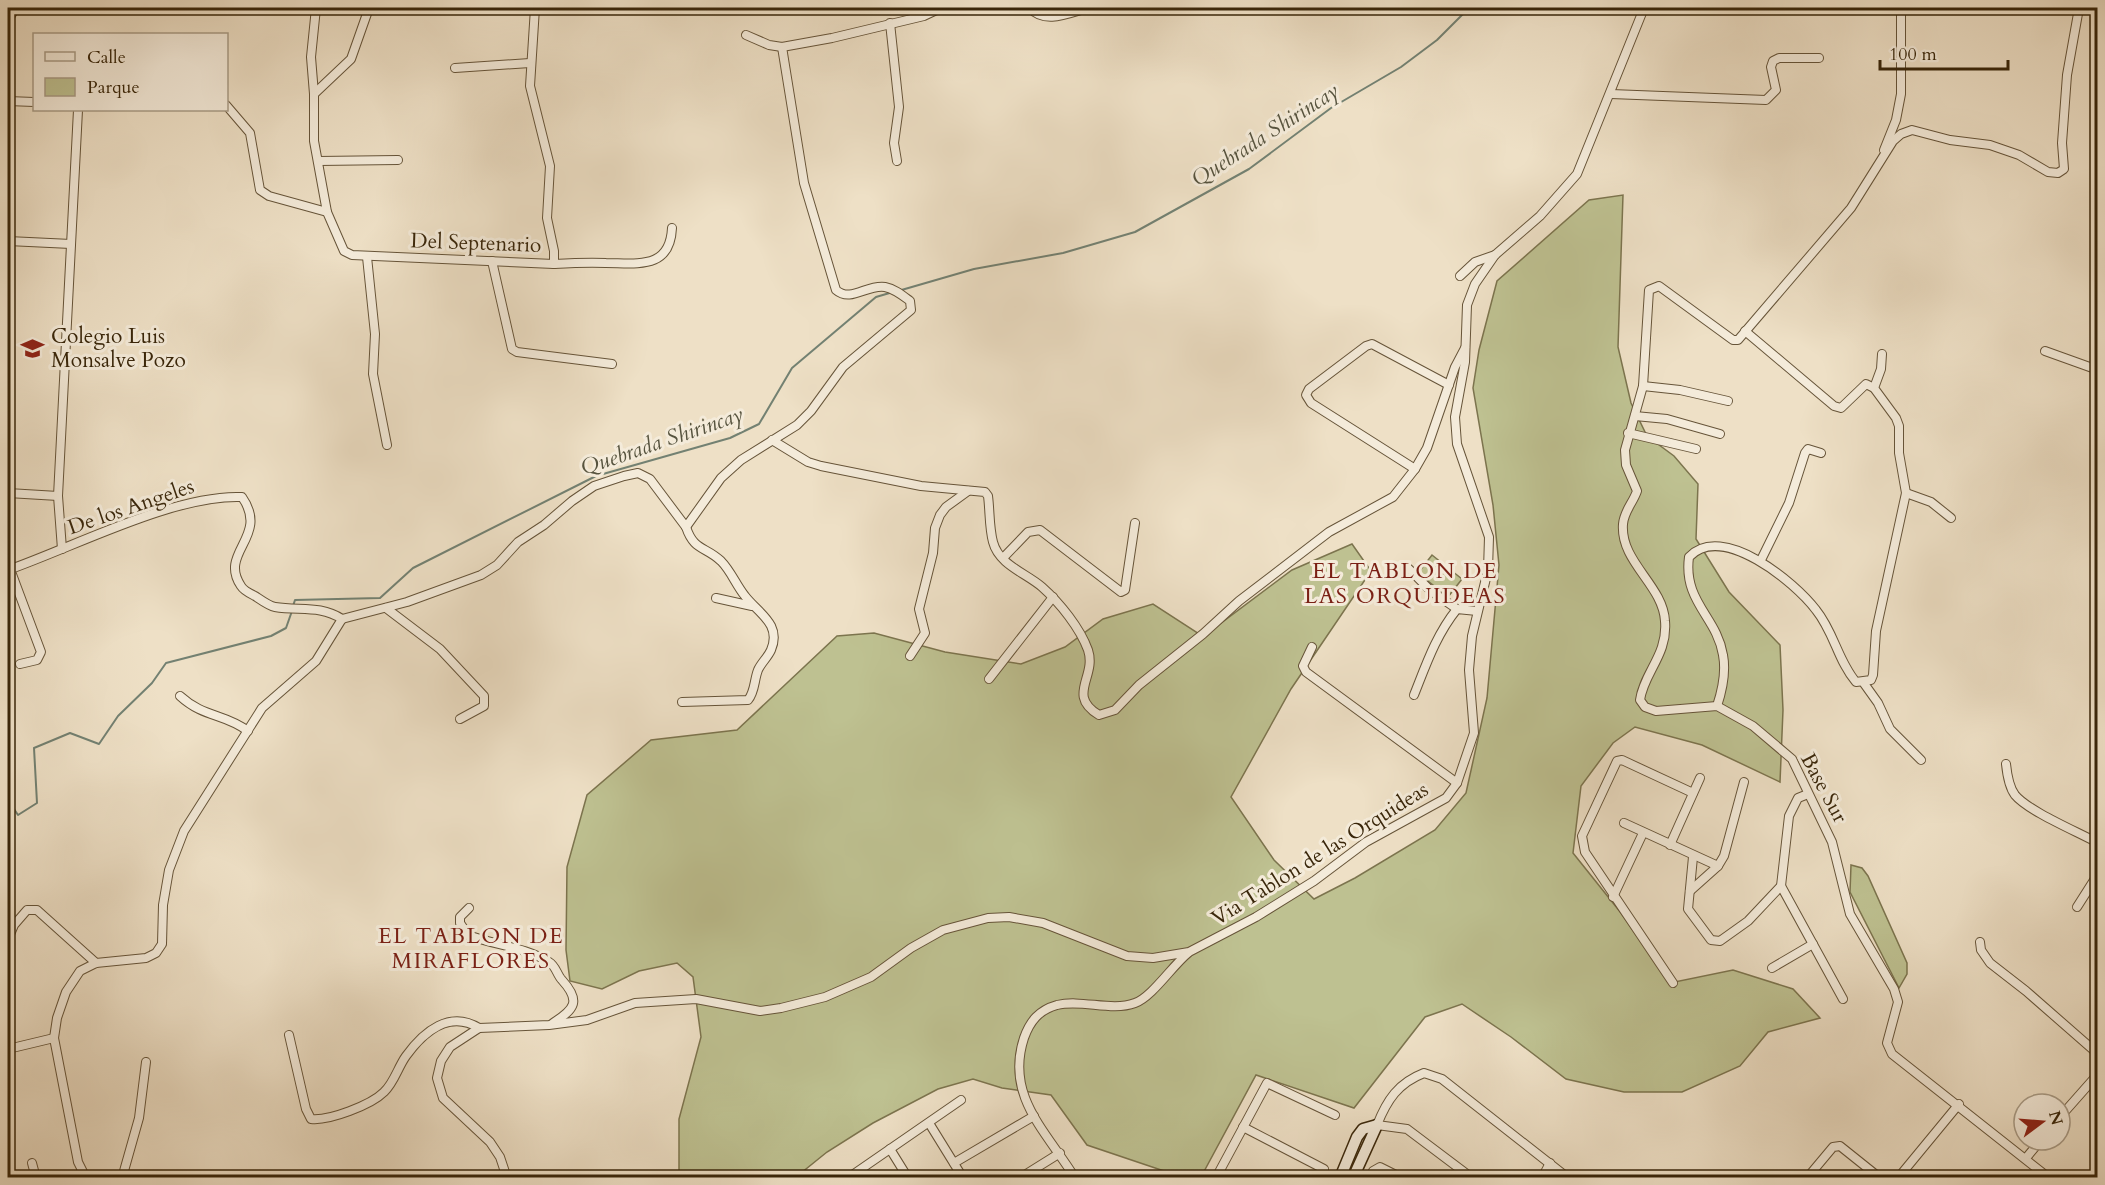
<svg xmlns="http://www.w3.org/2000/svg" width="2105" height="1185" font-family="Cardo,serif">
  <rect width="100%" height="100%" fill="#eee0c6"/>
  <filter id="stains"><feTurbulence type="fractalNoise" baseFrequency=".00333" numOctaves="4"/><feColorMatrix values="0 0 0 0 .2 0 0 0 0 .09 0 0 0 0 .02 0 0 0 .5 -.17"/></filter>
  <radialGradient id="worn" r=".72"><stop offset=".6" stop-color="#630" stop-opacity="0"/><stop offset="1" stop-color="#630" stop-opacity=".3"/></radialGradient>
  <g fill="#bec191" stroke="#7c744e" stroke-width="1.5">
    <polygon points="1623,195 1618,347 1631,403 1647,436 1674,456 1698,484 1696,539 1729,592 1780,645 1783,710 1780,782 1702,745 1635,727 1613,743 1581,786 1573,853 1621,913 1670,983 1733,970 1793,989 1820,1018 1768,1032 1740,1066 1682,1092 1624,1092 1566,1079 1511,1037 1462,1004 1425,1017 1354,1108 1256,1075 1201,1177 1170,1173 1087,1145 1051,1095 1002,1088 973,1079 938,1089 873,1123 827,1152 796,1177 679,1178 679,1119 701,1037 693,977 677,963 639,971 602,989 570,981 566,950 567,867 587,795 651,740 737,730 837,636 874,633 945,652 1021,664 1065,647 1103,619 1153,604 1199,634 1221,623 1292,570 1352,544 1371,571 1291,689 1231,797 1274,860 1314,899 1355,878 1435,830 1466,793 1487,698 1499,565 1493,505 1473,388 1479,350 1497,281 1589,200"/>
    <polygon points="1432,555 1462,579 1448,597 1418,573"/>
    <polygon points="1851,865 1862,868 1868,876 1907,963 1907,974 1899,988 1850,892"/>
  </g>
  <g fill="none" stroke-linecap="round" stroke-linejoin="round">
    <g stroke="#738172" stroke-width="2">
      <polyline points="898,291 974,269 1063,253 1135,232 1249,169 1331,108 1401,67 1437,40 1469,8"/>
      <polyline points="293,606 295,600 380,598 413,568 596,476 730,438 759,424 792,368 876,297 893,292"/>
      <polyline points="8,800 18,815 37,803 34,748 70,733 99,744 118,716 152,683 166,663 271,636 286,628 292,611"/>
    </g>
    <defs>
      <g id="street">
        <path d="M1030 8C1045 25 1069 13 1088 8"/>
        <polyline points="8,20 13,12"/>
        <polyline points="890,23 899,107 894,143 897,161"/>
        <polyline points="746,35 769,45 782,47 832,38 924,16 941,8"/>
        <polyline points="455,68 530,63"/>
        <polyline points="314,94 311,57 316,8"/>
        <polyline points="1611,94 1766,100 1776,90 1771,67 1773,61 1779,58 1819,58"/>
        <polyline points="8,101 34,102"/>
        <polyline points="226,105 250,133 260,190 269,196 327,212 344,251 352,255 554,264 554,251 547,218 550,166 530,86 535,8"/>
        <polyline points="1884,150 1896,120 1901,94 1901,8"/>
        <polyline points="318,161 398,160"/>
        <polyline points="327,212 314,141 314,94 351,59 369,8"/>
        <polyline points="8,241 71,244"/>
        <polyline points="367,257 375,334 373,374 387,445"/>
        <polyline points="492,261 512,349 517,352 612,364"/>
        <path d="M554 264C571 263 589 262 606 263 637 263 670 270 672 228"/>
        <polyline points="1460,276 1475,262 1495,255"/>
        <polyline points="1745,331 1834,406 1841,408 1866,384 1874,388"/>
        <polyline points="2045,351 2098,370"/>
        <polyline points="1643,386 1680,390 1728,401"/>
        <polyline points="1635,416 1667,419 1720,434"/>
        <polyline points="1628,433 1696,449"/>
        <path d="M772 440 808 462 821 466 921 486 985 492 988 496C990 511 989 527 993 542 999 565 1026 573 1042 587 1060 603 1080 628 1088 650 1097 677 1066 695 1099 715L1115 710 1139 685 1203 634 1239 601 1329 532 1393 497 1415 469 1427 448 1455 367 1465 348"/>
        <polyline points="1415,469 1311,403 1306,395 1309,389 1366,346 1372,344 1449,385"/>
        <polyline points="8,493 58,496"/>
        <polyline points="1906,493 1931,502 1951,518"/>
        <polyline points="62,549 58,496 78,110"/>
        <polyline points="1003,558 1028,532 1040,530 1121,592 1125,590 1135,523"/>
        <polyline points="1761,560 1789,503 1805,453 1808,449 1821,453"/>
        <polyline points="1407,567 1431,591 1457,609"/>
        <polyline points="10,569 41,652 37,660 20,664"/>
        <path d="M8 570C74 547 175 494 242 497 270 537 218 552 241 586 244 591 251 594 255 596 261 600 269 606 275 607 300 611 320 605 342 619"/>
        <polyline points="716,598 752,606"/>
        <polyline points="386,608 440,649 484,696 484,706 460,719"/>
        <path d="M342 619 407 602 481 575 497 565 518 542 544 525 572 501 594 486 624 476 638 473 650 479 686 527 721 478 741 460 797 425 811 411 843 367 911 310 910 301C902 295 895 289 885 287 867 284 851 303 836 290L804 183 782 47"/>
        <polyline points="1312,647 1303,666 1306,672 1457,783"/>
        <polyline points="910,656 925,633 919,609 933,553 935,528 940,515 946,507 968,491"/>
        <polyline points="989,679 1053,597"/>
        <polyline points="1863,682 1878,703 1890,729 1921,760"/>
        <path d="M1414 695C1426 665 1436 635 1457 609L1477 611"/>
        <path d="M180 696C204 718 224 713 248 731"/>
        <path d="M682 702 748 700C755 692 754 680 758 670 761 663 768 657 771 650 782 624 758 613 745 596 736 585 731 571 721 561 705 546 694 551 686 527"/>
        <path d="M1717 706C1722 691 1726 671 1723 655 1717 617 1683 602 1689 557 1722 522 1795 582 1816 610 1834 632 1838 661 1856 682L1871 680 1873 675 1876 631 1906 493 1899 453V426L1896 418 1874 388 1881 369 1882 354"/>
        <path d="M2006 764C2007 774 2009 787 2015 795 2028 811 2078 832 2098 843"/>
        <polyline points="1624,823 1718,866"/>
        <polyline points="1670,845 1700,778"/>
        <polyline points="1693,857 1688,909 1711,940 1720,941 1748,921 1781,886 1789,816 1798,798 1808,794"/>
        <polyline points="1781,886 1843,999"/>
        <polyline points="1690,891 1718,866 1724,856 1744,782"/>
        <polyline points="1613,897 1643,833"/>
        <polyline points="2077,907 2098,874"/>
        <path d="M469 908 460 917V923L468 935C494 945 525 947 549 962 556 966 557 975 562 980 581 1001 575 1009 553 1023"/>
        <polyline points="8,939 14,925 27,910 37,910 96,963"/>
        <polyline points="1980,942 1981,950 1990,963 2026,991 2098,1054"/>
        <polyline points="1772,968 1813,944"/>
        <polyline points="1673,983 1585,852 1582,836 1617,761 1622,760 1693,793"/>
        <path d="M289 1035 306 1109 311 1119C329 1121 371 1105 384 1092 394 1083 398 1067 406 1056 424 1031 450 1010 479 1028"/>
        <polyline points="8,1049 54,1038"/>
        <polyline points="2060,1117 2098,1074"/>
        <polyline points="929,1123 963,1178"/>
        <polyline points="1243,1127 1324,1169"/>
        <polyline points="890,1149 908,1178"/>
        <polyline points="2026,1158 2041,1140"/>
        <polyline points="32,1163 36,1178"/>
        <polyline points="954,1163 1034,1116"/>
        <polyline points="86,1178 78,1162 54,1038 57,1018 66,992 80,971 96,963 146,958 156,953 162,944 163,905 169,870 184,831 262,708 316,661 342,619"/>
        <polyline points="122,1178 139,1118 146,1062"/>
        <polyline points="507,1178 500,1157 490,1142 443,1098 437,1078 441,1061 450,1047 479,1028 549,1025 587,1020 635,1003 696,999 760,1011 781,1008 825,997 871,977 911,948 943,930 988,918 1009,917 1043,923 1127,956 1153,958 1189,952 1256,917 1314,881 1366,842 1446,798 1457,783 1474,733 1469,670 1472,636 1488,570 1489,537 1457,444 1455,417 1465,362 1467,305 1475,284 1495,255 1540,216 1577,174 1644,8"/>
        <polyline points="848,1178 961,1100"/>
        <polyline points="1020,1178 1060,1153"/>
        <path d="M1075 1178C1046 1131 1005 1096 1024 1038 1030 1021 1039 1010 1057 1005 1083 999 1111 1012 1135 1003 1152 997 1172 966 1188 953"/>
        <polyline points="1226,1178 1218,1174 1267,1083 1335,1115"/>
        <polyline points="1370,1178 1373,1171 1380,1167 1402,1178"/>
        <path d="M1472 1178 1407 1129 1377 1125C1387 1100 1398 1083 1424 1073L1442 1079 1568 1178"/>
        <polyline points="1542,1178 1550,1163"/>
        <polyline points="1807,1178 1833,1147 1840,1146 1880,1178"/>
        <polyline points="1898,1178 1959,1104"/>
        <path d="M2049 1178 1892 1054 1887 1043 1898 1002 1894 989 1850 914 1832 842 1792 759 1753 726 1717 706 1656 711 1645 707 1640 700C1644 672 1668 655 1665 621 1663 585 1620 562 1623 524 1624 511 1633 503 1637 491L1626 465 1625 450 1643 386 1649 290 1659 286 1733 340H1738L1851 208 1893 141 1901 134 1912 130 1950 140 1990 145 2019 155 2048 172 2058 173 2064 169 2062 143 2067 75 2079 8"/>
      </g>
      <g id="secondary">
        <polyline points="1340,1178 1357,1137 1363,1129 1377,1125"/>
        <polyline points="1353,1178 1377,1125"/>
      </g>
    </defs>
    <use href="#street" stroke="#665439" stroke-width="10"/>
    <use href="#secondary" stroke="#39260a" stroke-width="13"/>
    <use href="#street" stroke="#f4ebda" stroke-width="8"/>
    <use href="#secondary" stroke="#f4ebda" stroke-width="10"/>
  </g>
  <defs>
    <symbol id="school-bare" viewBox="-9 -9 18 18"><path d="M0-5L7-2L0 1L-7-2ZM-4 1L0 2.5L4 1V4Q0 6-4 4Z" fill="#8f2418" stroke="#f4ebda" stroke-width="2.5" paint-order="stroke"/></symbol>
  </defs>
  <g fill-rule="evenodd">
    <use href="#school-bare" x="16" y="332" width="33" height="33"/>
  </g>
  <g text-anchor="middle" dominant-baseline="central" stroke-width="6" stroke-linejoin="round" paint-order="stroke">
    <g font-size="21" fill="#39260a" stroke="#f4ebda">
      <text transform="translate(476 243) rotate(2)">Del Septenario</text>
      <text transform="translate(131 507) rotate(-19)">De los Angeles</text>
      <text transform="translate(1824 788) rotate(62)">Base Sur</text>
      <text transform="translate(1320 854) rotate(-32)">Via Tablon de las Orquideas</text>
    </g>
    <g font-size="21" fill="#39260a" stroke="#f4ebda" text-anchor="start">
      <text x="51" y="336">Colegio Luis<tspan x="51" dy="24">Monsalve Pozo</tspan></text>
    </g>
    <g font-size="22" font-style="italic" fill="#56533e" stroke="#f4ebda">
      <text transform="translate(1265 135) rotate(-33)">Quebrada Shirincay</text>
      <text transform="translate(662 441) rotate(-19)">Quebrada Shirincay</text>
    </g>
    <g font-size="22" letter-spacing="1.5" fill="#7a1f14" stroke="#f4ebda">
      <text x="1405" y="571">EL TABLON DE<tspan x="1405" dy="25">LAS ORQUIDEAS</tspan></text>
      <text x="471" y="936">EL TABLON DE<tspan x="471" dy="25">MIRAFLORES</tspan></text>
    </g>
  </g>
  <rect width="2105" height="1185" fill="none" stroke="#eee0c6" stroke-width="30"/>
  <rect x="9" y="9" width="2087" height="1167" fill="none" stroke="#39260a" stroke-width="3"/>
  <rect x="15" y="15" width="2075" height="1155" fill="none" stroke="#39260a" stroke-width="1.5"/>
  <rect x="33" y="33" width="195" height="78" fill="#f4ebda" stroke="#a99c87" stroke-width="1.5"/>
  <rect x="45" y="52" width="30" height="9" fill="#f4ebda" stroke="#a99c87" stroke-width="1.5"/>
  <text x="87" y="63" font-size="18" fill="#39260a">Calle</text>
  <rect x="45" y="78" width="30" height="18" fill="#bec191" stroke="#a99c87" stroke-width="1.5"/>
  <text x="87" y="93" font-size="18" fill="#39260a">Parque</text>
  <g transform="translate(2042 1122) rotate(74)"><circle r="28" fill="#f4ebda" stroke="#a99c87" stroke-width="1.5"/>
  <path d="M0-4.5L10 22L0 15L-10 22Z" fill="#8f2418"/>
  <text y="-9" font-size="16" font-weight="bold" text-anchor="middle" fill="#39260a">N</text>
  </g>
  <path d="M1880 60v9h128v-9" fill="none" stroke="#39260a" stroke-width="3"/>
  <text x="1889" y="60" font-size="18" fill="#39260a" stroke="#f4ebda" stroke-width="4.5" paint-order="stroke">100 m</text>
  <rect width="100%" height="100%" filter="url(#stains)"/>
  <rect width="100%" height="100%" fill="url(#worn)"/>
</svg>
